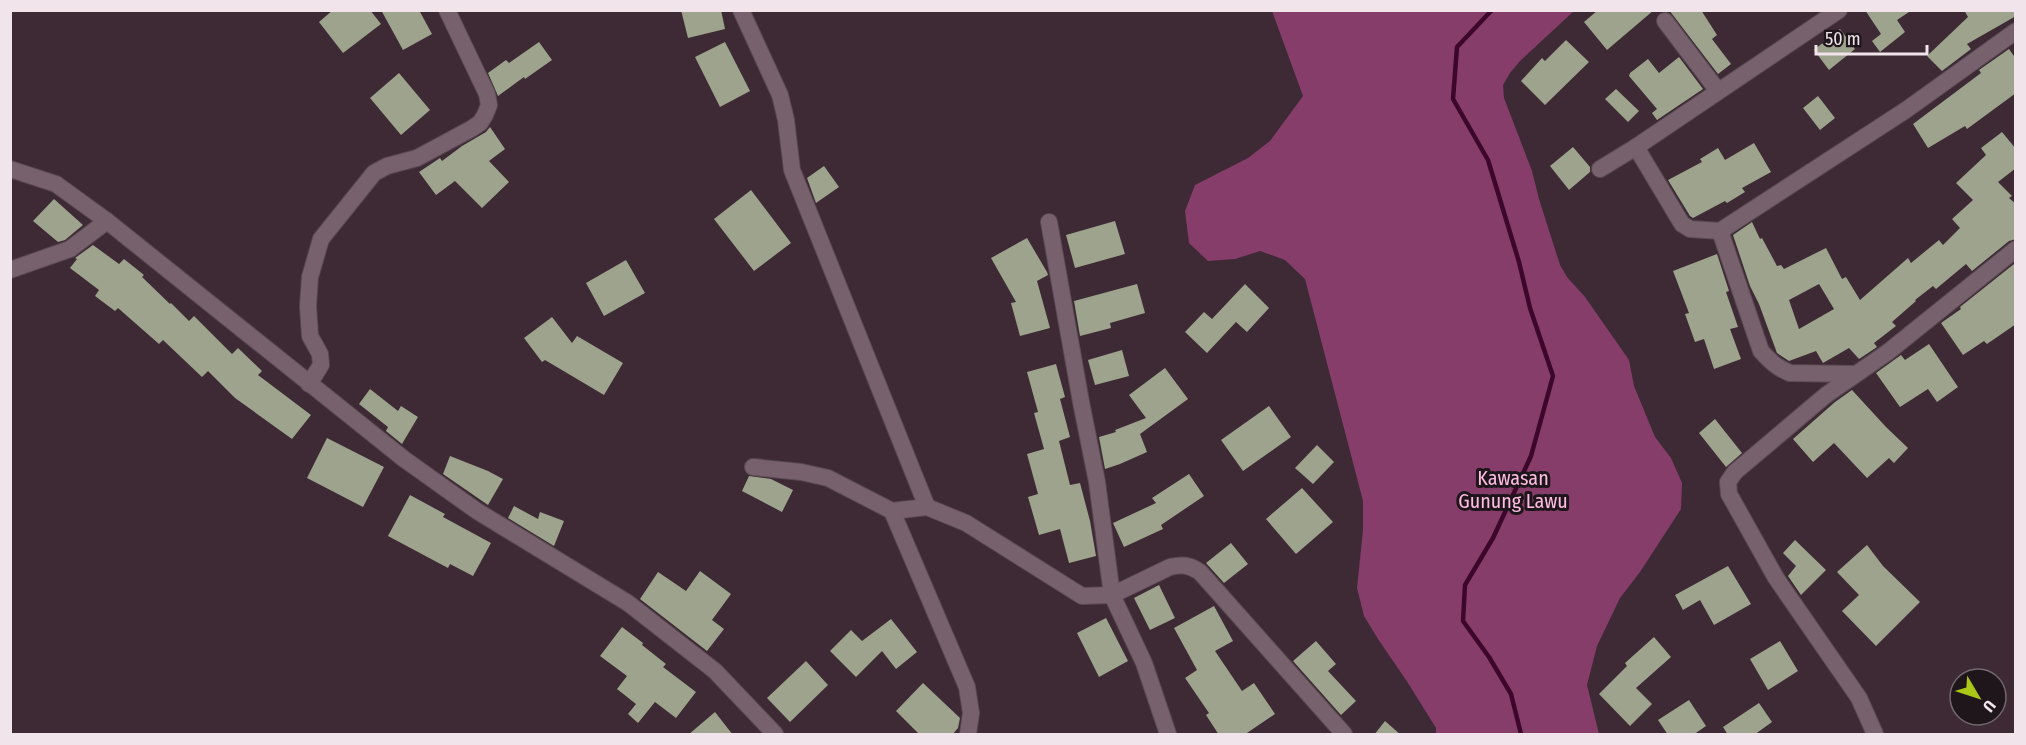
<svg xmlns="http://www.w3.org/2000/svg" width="2026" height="745" font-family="'Fira Sans Condensed',sans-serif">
  <rect width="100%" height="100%" fill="#3d2a35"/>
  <polygon fill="#863d69" points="1272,11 1574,11 1520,61 1510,73 1503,85 1504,98 1532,171 1539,199 1560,265 1567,277 1585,297 1629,360 1634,386 1655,437 1671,458 1682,483 1681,509 1640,572 1620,598 1597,646 1587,685 1599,734 1436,734 1436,728 1408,683 1378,639 1364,616 1357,588 1363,530 1363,501 1305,279 1285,260 1260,251 1235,259 1208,261 1189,243 1185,211 1195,185 1248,158 1270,141 1303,96"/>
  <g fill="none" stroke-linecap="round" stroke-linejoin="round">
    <polyline stroke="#3d072b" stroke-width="4.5" points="1492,10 1457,47 1453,99 1488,160 1519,262 1530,308 1553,376 1531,456 1493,538 1465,585 1463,621 1489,657 1511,694 1521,734"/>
  </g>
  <g fill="#9da38c" fill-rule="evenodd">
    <polygon points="333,10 370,10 381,24 343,53 319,22"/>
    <polygon points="381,10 419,10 432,34 403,50"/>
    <polygon points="681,10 721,10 725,29 688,38"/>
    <polygon points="1598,10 1654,10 1607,50 1584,22"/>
    <polygon points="1669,10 1701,10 1717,35 1712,39 1731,64 1718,74"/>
    <polygon points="1865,10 1912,10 1897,20 1905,32 1880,52 1872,41 1881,34"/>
    <polygon points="1964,10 2016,10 2016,16 1967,44 1971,49 1942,71 1927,56 1968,17"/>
    <polygon points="1840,29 1855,49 1829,70 1814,50"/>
    <polygon points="1566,40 1589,62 1545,105 1521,81 1542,58 1545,61"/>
    <polygon points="539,42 552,60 525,79 524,77 498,96 488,73 506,60 509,63"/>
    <polygon points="725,42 750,91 720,107 695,57"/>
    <polygon points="2009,49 2016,59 2016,93 1967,129 1965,126 1928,148 1913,124 1981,73 1979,70"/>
    <polygon points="1679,57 1703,89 1657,120 1652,113 1657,109 1629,76 1630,73 1648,59 1659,73"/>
    <polygon points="399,73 430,110 401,135 370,98"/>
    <polygon points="1616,89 1639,111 1628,122 1605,99"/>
    <polygon points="1818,96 1835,118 1820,130 1803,108"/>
    <polygon points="490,127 505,149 489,161 509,182 482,208 455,181 436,195 419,172 440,158 442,161 462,146 486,132"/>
    <path d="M2002 132 2016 149V168L1998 182 2012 196 2009 198 2016 204V239L2009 241 1972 271 1966 264 1936 289 1933 286 1915 300 1916 301 1892 322 1896 326 1874 343 1877 347 1859 359 1849 348 1823 363 1816 351 1789 361 1777 353 1759 304 1750 286 1733 235 1752 222 1760 239 1762 238 1777 266 1781 265 1784 269 1826 248 1842 279 1846 277 1860 300 1908 258 1911 263 1939 240 1943 245 1960 228 1952 219 1973 200 1956 183 1986 155 1981 148ZM1819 284 1834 309 1799 329 1789 300Z"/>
    <polygon points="1754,143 1771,172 1742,188 1745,192 1727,203 1725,201 1693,218 1690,216 1668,180 1702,162 1700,159 1718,148 1725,160"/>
    <polygon points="1573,147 1590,167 1590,172 1569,190 1550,166"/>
    <polygon points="824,166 839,187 816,203 807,178"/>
    <polygon points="751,190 791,243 754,271 714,219"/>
    <polygon points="54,199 83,225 65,240 58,242 33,221"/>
    <polygon points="1115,221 1125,254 1075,268 1066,235"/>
    <polygon points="1027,238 1047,272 1048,275 1037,281 1050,328 1020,336 1011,303 1016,302 991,258"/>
    <polygon points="93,245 119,264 124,259 144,275 142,277 170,304 171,303 189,321 194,316 232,354 238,348 262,371 258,375 311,415 292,439 235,398 208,371 202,377 163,340 159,344 118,308 115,311 95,296 99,290 70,268 77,259 75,258"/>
    <polygon points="1717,254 1729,291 1726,292 1738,327 1730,329 1741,359 1714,369 1704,339 1695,342 1685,314 1689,313 1673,271"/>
    <polygon points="626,260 645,293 604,316 586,283"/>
    <polygon points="2014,264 2016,267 2016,324 1987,344 1984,341 1963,355 1941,323 1961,309 1960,307"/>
    <polygon points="1137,284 1145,313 1110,323 1111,328 1080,336 1074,301"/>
    <polygon points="1245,284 1269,308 1247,332 1236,322 1207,353 1185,332 1204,312 1212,319"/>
    <polygon points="552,317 572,343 577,336 623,363 604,395 545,360 542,362 524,338"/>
    <polygon points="1929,344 1958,387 1937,402 1928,389 1900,407 1876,373 1901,355 1905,360"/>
    <polygon points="1122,350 1129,376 1095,385 1088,360"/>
    <polygon points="1056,364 1065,397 1060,399 1070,437 1059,441 1070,485 1080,483 1090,521 1096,556 1069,563 1060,529 1039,535 1028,497 1038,494 1027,454 1044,449 1034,413 1038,412 1027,372"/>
    <polygon points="1165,368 1188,399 1140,434 1147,452 1120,464 1105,469 1099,437 1116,432 1115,430 1146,418 1129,395"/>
    <polygon points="370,389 398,411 401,406 418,417 402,444 386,431 388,427 359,404"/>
    <polygon points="1852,390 1886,427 1908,448 1894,463 1889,458 1867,478 1834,443 1813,462 1793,439 1835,402"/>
    <polygon points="1269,406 1291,437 1243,471 1221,440"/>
    <polygon points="1715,419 1742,453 1726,467 1699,433"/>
    <polygon points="327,438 384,467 363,507 307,478"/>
    <polygon points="1317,445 1334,462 1313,484 1295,468"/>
    <polygon points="450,456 488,471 503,479 488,505 443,474"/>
    <polygon points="1189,474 1204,496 1161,525 1163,529 1124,547 1113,523 1156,503 1152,498"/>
    <polygon points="749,476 771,479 793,490 782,512 742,491"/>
    <polygon points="1302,488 1333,522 1296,554 1266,519"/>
    <polygon points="410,495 445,514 443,517 491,543 473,576 450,564 448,568 388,536"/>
    <polygon points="514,506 538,519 540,512 564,521 554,546 508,518"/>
    <polygon points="1795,540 1826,570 1801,595 1788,576 1796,566 1783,553"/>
    <polygon points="1231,543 1248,564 1224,583 1206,563"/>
    <polygon points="1867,545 1883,566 1920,602 1876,646 1842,611 1859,595 1837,572"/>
    <polygon points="1728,566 1751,604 1714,625 1700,600 1683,610 1675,595"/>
    <polygon points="700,571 731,594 712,620 724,629 707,651 640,599 658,572 686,591"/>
    <polygon points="1159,585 1175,618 1150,630 1134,598"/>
    <polygon points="1214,606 1233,641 1215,651 1242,691 1254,683 1275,714 1244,735 1219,735 1206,715 1209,713 1185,678 1197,670 1174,628"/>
    <polygon points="1106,618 1128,661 1099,677 1077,633"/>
    <polygon points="891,619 917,652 896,669 882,651 856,677 830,651 851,630 862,641"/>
    <polygon points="622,627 643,643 642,645 666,664 663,667 696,692 676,718 655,702 638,723 628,714 636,704 617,689 627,676 600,656"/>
    <polygon points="1654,637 1671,657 1636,688 1652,704 1630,726 1599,694 1627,666 1625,663"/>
    <polygon points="1316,641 1336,664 1328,671 1356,701 1341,715 1293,661"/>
    <polygon points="1780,641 1798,671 1768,690 1750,659"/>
    <polygon points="806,661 828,685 790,722 767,698"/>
    <polygon points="923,683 960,718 958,728 952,735 920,735 896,711"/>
    <polygon points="1689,700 1706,726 1693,735 1668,735 1658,720"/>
    <polygon points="1759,703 1772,722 1754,735 1728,735 1723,727"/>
    <polygon points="715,712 733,735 688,735"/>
    <polygon points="1385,721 1401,735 1374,735"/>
  </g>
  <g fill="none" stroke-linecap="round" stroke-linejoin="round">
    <defs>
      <g id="minor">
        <polyline points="741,10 780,95 786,120 792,170 927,507"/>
        <polyline points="1839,10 1636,147 1682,224 1690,229 1720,231 1906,110 2016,31"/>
        <polyline points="1665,21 1718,91"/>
        <polyline points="10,169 56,184 107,221 404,459 477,511 628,603 715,671 775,734"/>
        <polyline points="1600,169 1636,147"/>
        <polyline points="1049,222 1081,402 1097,482 1112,595 1144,663 1168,734"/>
        <path d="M1720 231 1761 351C1770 361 1777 368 1790 373L1854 374"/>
        <polyline points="10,270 70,249 107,221"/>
        <polyline points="309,384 321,365 320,354 310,336 308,306 310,277 321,239 374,173 387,166 417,158 471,129 480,123 485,115 489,105 487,94 447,10"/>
        <path d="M753 467 801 472 828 478 892 511 927 507 966 523 1082 596 1112 595 1170 567C1183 564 1189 565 1200 572L1344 734"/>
        <polyline points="892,511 967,687 971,713 968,734"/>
        <polyline points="1875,734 1859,698 1776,578 1729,494 1728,482 1735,472 1826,395 1888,352 2016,249"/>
      </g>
    </defs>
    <use href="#minor" stroke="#594952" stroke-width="18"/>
    <use href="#minor" stroke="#77616d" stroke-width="16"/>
  </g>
  <g text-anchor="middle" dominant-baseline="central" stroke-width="6" stroke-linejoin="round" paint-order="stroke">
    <g font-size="20" fill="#fdbde0" stroke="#1f161b">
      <text x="1513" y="478">Kawasan<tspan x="1513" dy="23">Gunung Lawu</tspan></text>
    </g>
  </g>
  <rect width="2026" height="745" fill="none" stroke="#f1e4eb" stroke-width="24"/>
  <g transform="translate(1978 697) rotate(129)"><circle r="28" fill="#1f161b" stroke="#73686e" stroke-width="1.5"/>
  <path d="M0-4.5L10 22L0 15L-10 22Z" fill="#aac717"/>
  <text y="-9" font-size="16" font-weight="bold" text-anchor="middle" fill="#f1e4eb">U</text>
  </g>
  <path d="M1816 45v9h111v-9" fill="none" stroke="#f1e4eb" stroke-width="3"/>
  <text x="1825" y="45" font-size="18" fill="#f1e4eb" stroke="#1f161b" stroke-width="4.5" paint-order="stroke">50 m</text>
</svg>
